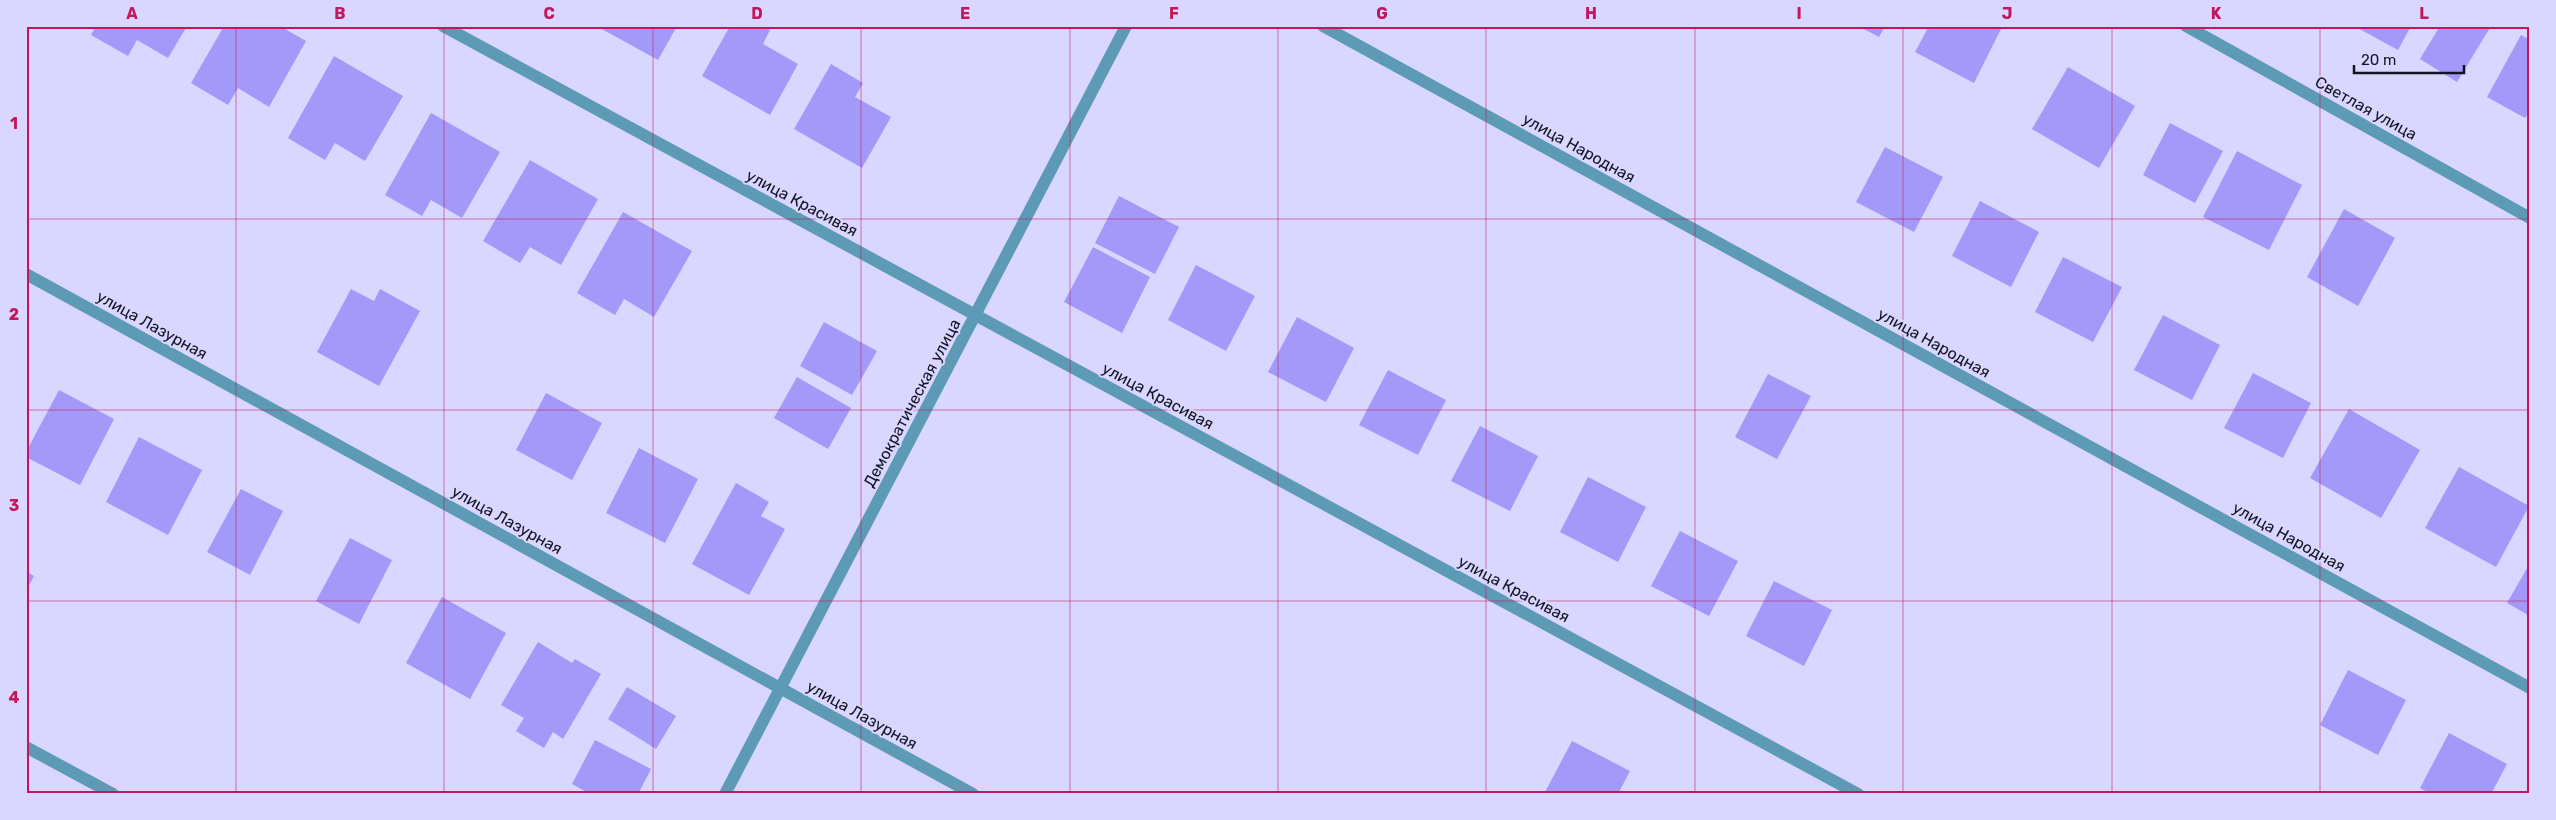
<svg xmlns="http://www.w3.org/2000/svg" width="2556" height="820" font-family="Rubik,sans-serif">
  <rect width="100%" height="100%" fill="#d9d7ff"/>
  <g fill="#a499f8">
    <polygon points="96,26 187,26 168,58 137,40 128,56 91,35"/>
    <polygon points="224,26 280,26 306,41 269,107 238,88 228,105 191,83"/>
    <polygon points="601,26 677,26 658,60 600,28"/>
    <polygon points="730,26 764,26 770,30 763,44 798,64 770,115 702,76"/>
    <polygon points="1858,26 1885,26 1879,37"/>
    <polygon points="1929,26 2000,26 2002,27 1974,83 1915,52"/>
    <polygon points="2354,26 2411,26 2398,50"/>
    <polygon points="2440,26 2491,26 2457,82 2420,59"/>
    <polygon points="2521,35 2530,40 2530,111 2525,118 2487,97"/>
    <polygon points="334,56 403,96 365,161 335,143 325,160 288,138"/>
    <polygon points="831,64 863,83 855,97 891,117 862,168 794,129"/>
    <polygon points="2068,67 2135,106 2099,168 2032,129"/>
    <polygon points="431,113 500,152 462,218 431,200 422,216 385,195"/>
    <polygon points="2170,123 2223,151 2195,203 2143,175"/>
    <polygon points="1885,147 1943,177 1914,232 1856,202"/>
    <polygon points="2237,151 2302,185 2269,250 2203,217"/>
    <polygon points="530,160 598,199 561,265 530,247 520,263 483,241"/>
    <polygon points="1119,196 1179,227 1155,274 1095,243"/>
    <polygon points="1980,201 2039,232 2011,287 1952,256"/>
    <polygon points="2344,209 2395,238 2358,306 2307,277"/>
    <polygon points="623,212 692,251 654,317 624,299 615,315 577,293"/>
    <polygon points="1093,247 1150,277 1122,333 1064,302"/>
    <polygon points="2063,257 2122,287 2093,342 2035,312"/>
    <polygon points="1196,265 1255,296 1226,351 1168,320"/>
    <polygon points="351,289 374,301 380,289 420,311 379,386 317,352"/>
    <polygon points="2163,315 2220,345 2192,400 2134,370"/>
    <polygon points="1297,317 1354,348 1326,402 1268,372"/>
    <polygon points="824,322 877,351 852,395 800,366"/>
    <polygon points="1388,370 1446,400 1418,455 1359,425"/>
    <polygon points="2253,373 2311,403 2283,458 2224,428"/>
    <polygon points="1768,374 1811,396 1777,459 1735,437"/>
    <polygon points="797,377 851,408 828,449 774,418"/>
    <polygon points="59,390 114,419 80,485 26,457 26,452"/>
    <polygon points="546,393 602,423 572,480 516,450"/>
    <polygon points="2349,409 2420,450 2381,518 2310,478"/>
    <polygon points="1480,426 1538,456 1510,511 1451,481"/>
    <polygon points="139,437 202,470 168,535 106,502"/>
    <polygon points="639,448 698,479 665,543 606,513"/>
    <polygon points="2459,467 2529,506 2496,567 2425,528"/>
    <polygon points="1588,477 1646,507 1618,562 1560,532"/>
    <polygon points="736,483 769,502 761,516 785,529 749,595 692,564"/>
    <polygon points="241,489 283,511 250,575 207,552"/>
    <polygon points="1680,531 1738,561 1709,616 1651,586"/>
    <polygon points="350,538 392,560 359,624 316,601"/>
    <polygon points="2530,563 2530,616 2507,603"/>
    <polygon points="26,571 34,576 26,591"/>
    <polygon points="1774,581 1832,610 1804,666 1746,636"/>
    <polygon points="442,597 506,633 470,699 406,663"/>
    <polygon points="538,642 572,663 575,659 601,674 563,739 553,732 544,748 516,731 524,718 501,705"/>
    <polygon points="2348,670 2406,700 2378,755 2320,725"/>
    <polygon points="627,687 676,716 656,749 608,719"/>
    <polygon points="2449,733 2507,764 2491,794 2431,794 2420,788"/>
    <polygon points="595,740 651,769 638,794 590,794 572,784"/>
    <polygon points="1572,741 1630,771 1618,794 1544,794"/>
  </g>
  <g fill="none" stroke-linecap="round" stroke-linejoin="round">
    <g stroke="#5c9ab6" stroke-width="12">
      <polyline points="443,26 1858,794"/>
      <polyline points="1323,26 2530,688"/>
      <polyline points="2186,26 2530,218"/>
      <polyline points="26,274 973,794"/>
      <polyline points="26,747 113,794"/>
      <polyline points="725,794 1126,26"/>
    </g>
  </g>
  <path fill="none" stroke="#c2185b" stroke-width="1" stroke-opacity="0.55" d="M236 26V794M444 26V794M653 26V794M861 26V794M1070 26V794M1278 26V794M1486 26V794M1695 26V794M1903 26V794M2112 26V794M2320 26V794M26 219H2530M26 410H2530M26 601H2530"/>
  <g text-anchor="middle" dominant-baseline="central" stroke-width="4" stroke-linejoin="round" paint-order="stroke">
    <g font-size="16" fill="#141223" stroke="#d9d7ff">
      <text transform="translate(2366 108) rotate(29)">Светлая улица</text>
      <text transform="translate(1579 148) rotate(29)">улица Народная</text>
      <text transform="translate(802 203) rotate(28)">улица Красивая</text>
      <text transform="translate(152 325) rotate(29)">улица Лазурная</text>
      <text transform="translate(1934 343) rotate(29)">улица Народная</text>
      <text transform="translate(1158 396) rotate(28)">улица Красивая</text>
      <text transform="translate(912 403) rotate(-62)">Демократическая улица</text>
      <text transform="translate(507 520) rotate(29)">улица Лазурная</text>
      <text transform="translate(2289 537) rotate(29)">улица Народная</text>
      <text transform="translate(1514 589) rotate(28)">улица Красивая</text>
      <text transform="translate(862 715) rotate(29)">улица Лазурная</text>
    </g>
  </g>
  <rect width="2556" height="820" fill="none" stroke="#d9d7ff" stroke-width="55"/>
  <path d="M2354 65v8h110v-8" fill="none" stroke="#141223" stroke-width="2.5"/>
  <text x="2361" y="65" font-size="15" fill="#141223" stroke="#d9d7ff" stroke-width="4" paint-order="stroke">20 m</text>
  <rect x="28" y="28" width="2500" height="764" fill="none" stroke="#c2185b" stroke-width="2"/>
  <g font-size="16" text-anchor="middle" font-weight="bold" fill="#c2185b">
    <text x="132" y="19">A</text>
    <text x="340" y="19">B</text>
    <text x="549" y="19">C</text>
    <text x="757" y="19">D</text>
    <text x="965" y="19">E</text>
    <text x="1174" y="19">F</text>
    <text x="1382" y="19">G</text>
    <text x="1591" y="19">H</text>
    <text x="1799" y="19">I</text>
    <text x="2007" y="19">J</text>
    <text x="2216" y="19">K</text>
    <text x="2424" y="19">L</text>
    <text x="14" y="129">1</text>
    <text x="14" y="320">2</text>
    <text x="14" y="511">3</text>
    <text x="14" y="703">4</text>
  </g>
</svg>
